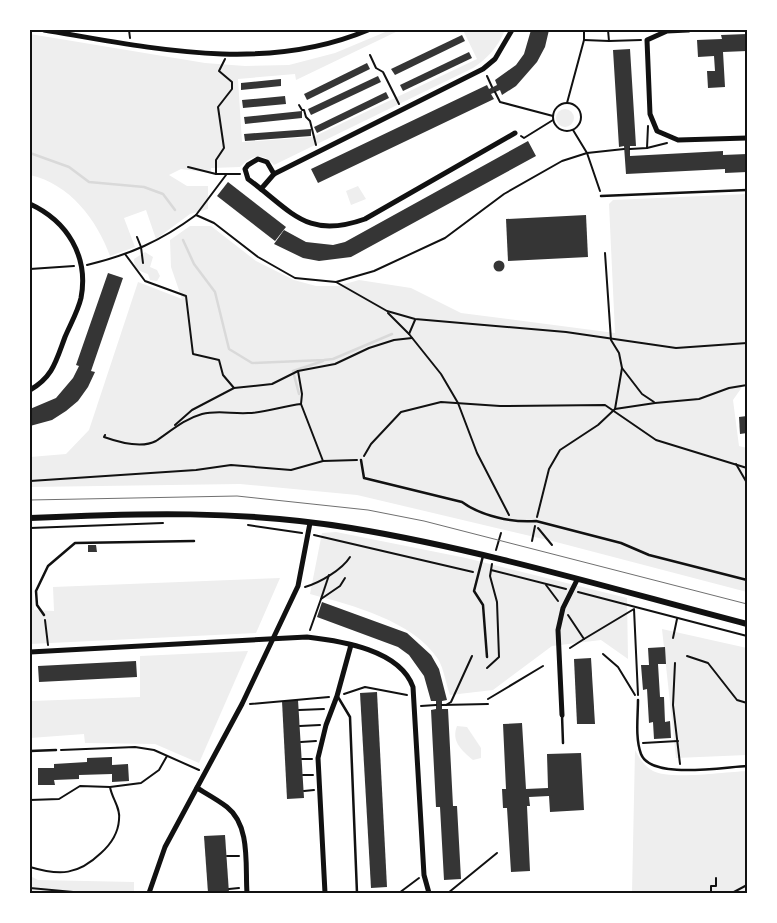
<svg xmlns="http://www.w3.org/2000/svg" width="777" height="923" font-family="Figtree,sans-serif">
  <rect width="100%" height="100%" fill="#fff"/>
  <g fill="#eee">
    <path d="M390 30H400L296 80 295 74 238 79 242 142 313 137 477 59 463 30H505C498 47 488 58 473 68L274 165C262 151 251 156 240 167L211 168V173L181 169 169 175 187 186H208V209L190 214 156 239 146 210 124 218 135 247 110 256C97 220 70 184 30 175V34L205 63 245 66 289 65 335 53Z"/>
    <circle cx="565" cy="118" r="9"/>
    <polygon points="358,186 366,199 351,205 346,191"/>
    <polygon points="747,194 747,380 733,400 739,446 747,448 747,592 556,542 357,495 240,484 30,487 30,457 66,454 89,430 138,282 182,299 171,267 170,240 190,226 211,226 256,261 294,280 316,286 338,286 359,280 411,288 461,313 615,333 609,204 613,200"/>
    <path d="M145 252 153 257 150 267 157 270 160 276 157 281 150 280 148 274C139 271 134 269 134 259Z"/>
    <path d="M336 532 466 558 627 598 628 659 601 640 552 646 493 690 450 695C446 684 444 669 438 659 413 621 352 605 310 594L322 533Z"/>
    <polygon points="30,548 34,610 54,611 53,587 280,578 256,633 30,644"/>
    <polygon points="662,629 747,648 747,755 676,758"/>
    <polygon points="248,651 199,763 155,744 85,743 84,734 30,738 30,675 32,701 140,697 140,656"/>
    <path d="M457 726 467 727 481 748V758L473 760C461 750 451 741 457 726Z"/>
    <path d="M635 750C640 759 644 766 653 771 670 780 725 772 747 771V893H632Z"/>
    <polygon points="30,876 38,880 134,882 134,893 30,893"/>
  </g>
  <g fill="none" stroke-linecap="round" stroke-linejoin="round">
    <g stroke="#d9d9d9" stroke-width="2.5">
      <polyline points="30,153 69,167 89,182 144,187 163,194 175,210"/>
      <polyline points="183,240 194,264 215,292 229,349 252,363 324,360 333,359 392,334"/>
      <polyline points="293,371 323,361"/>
      <polyline points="294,375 299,394"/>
    </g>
  </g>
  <g fill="#353535">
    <polygon points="531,30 549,30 545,47 537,62 516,86 502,95 500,90 491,94 494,99 318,183 311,169 487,85 489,89 497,85 495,80 516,65 524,54"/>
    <polygon points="747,34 747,51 723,52 725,87 708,88 707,71 715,71 714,56 698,57 697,40 722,39 721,35"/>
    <polygon points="462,35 465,41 395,75 391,69"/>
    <polygon points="630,49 636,146 630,146 630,156 723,151 723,155 747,154 747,172 725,173 725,169 626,174 624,146 619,147 613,50"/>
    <polygon points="469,52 472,58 403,91 400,85"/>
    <polygon points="367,63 370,69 307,100 304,94"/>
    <polygon points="378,76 381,82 311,115 308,109"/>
    <polygon points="281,79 281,86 241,90 241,83"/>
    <polygon points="386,92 389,98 317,133 314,127"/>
    <polygon points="285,96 286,104 243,108 242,100"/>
    <polygon points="302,111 302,118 245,124 244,117"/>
    <polygon points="311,129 311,136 245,141 244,134"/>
    <polygon points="528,141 536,156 351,257 319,261 303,258 274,244 284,230 306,242 333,245 345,242"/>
    <polygon points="228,182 286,227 275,241 217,196"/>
    <polygon points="586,215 588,257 508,261 506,219"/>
    <circle cx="499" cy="266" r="5.5"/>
    <polygon points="108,273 123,278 91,371 95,372 88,387 78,401 66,411 52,420 30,426 30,409 56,398 73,378 79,366 76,365"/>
    <polygon points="747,416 747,433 740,434 739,417"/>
    <polygon points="88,545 96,545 97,552 88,552"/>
    <polygon points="322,602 407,633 431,655 439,669 447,700 442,701 442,709 448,709 453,806 457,806 461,879 444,880 440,807 436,807 431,710 436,709 436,701 431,701 424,676 409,655 398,647 317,617"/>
    <polygon points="665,647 666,664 658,664 660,697 664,697 665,722 670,721 671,738 654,739 653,722 649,723 647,689 643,690 641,665 649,665 648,648"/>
    <polygon points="591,658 595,724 577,724 574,659"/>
    <polygon points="136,661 137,677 39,682 38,666"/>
    <polygon points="377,692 387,887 371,888 360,693"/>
    <polygon points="298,700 304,798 287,799 282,701"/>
    <polygon points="522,723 526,789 548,788 547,754 581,753 584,810 550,812 549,796 529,797 530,806 527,806 530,871 511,872 507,808 503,808 502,789 506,789 503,724"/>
    <polygon points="112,757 112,765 128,764 129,781 112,782 112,774 79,775 79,779 54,780 55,785 38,785 38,768 54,768 54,764 87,762 87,758"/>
    <polygon points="225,835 229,893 208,893 204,836"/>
  </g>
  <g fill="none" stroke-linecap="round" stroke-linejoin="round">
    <g stroke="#111" stroke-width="2">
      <polyline points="129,30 130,38"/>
      <polyline points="584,40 609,41 608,30"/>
      <polyline points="609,41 641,40"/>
      <polyline points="370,55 376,68 383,72 399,104"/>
      <polyline points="487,76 492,87"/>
      <polyline points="495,92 500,102 553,116"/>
      <polyline points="567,103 584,40 584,30"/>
      <circle cx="567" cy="117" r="14"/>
      <polyline points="299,105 302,110 304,110 306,117 310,121 316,145"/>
      <polyline points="573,130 587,153 600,191"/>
      <polyline points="521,136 524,138 553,120"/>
      <polyline points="647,148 667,143"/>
      <polyline points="630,149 647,148 648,126"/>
      <polyline points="188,167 216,174 240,174"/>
      <polyline points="216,174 216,160 224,148 218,107 232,89 232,82 219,71 225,59"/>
      <polyline points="196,215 226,175"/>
      <polyline points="137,237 141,247 143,263"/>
      <polyline points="125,254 145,281 186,296 193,354 219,360 223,375 234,388 192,410 175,425"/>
      <path d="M87 265C129 255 161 241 196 215L214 223 258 257 295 278 336 282 387 311 415 319 566 332 676 348 747 343"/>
      <polyline points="30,269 74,266"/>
      <polyline points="336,282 374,271 445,238 504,194 562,161 587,153 624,149"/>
      <polyline points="388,313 409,334 441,374 458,403 477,453 509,515"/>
      <polyline points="409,334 415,320"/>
      <polyline points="622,368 642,394 654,402"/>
      <polyline points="298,371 302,394 301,404"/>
      <polyline points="234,388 272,384 298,371 335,364 369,348 394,340 412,338"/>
      <polyline points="615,409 655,403 699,399 729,388 747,385"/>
      <path d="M105 435 104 437C118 442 141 449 156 441 171 431 184 419 202 414 218 410 232 414 248 413 265 413 283 406 301 404L323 461"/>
      <polyline points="364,456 371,444 401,412 441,402 500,406 605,405 656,440 747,468"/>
      <polyline points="736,464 747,483"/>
      <polyline points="30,481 196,470 231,465 291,470 323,461 357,460"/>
      <polyline points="537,517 549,469 560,450 598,425 615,409 622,368 619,353 611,340 605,253"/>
      <polyline points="248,525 302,533"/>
      <polyline points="30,528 163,523"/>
      <polyline points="538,528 552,545"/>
      <polyline points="314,535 473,572"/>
      <polyline points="532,541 535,526"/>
      <polyline points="496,550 501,533"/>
      <polyline points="491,570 566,589"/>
      <polyline points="546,585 558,601"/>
      <path d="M305 587C319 583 342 570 350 557"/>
      <polyline points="578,592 747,636"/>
      <polyline points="321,599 329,575"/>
      <polyline points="568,615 584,639 570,648"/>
      <polyline points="45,620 48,645"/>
      <polyline points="310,630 321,599 340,586 345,578"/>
      <polyline points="673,638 677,619"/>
      <polyline points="584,639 634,609 638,695"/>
      <polyline points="603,654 618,667 635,695"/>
      <polyline points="687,656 708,663 737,700 747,703"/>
      <polyline points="675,663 673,705 680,764"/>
      <polyline points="487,668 499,657 497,602 490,576 492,564"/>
      <polyline points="344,694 365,687 407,695"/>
      <polyline points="488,699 543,666"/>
      <polyline points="250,704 329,697"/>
      <polyline points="442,705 488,704"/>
      <polyline points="446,705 451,702 472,656"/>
      <polyline points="421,706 436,705"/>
      <polyline points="299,710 324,709"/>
      <polyline points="300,726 320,725"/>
      <polyline points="301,742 316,741"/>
      <polyline points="643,743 678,741"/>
      <polyline points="61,750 135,747 154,750 199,770"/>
      <polyline points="302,759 312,759"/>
      <polyline points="303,775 313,775"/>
      <polyline points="304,791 314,790"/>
      <polyline points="30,800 59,799 80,786 110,787 141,783 159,770 167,756"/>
      <polyline points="227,856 239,856"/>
      <path d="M30 867C60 876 78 875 101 853 111 844 118 834 119 820 121 808 112 799 110 787"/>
      <polyline points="30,888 84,893"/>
      <polyline points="229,889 239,888"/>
      <polyline points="399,893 419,878"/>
      <polyline points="448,893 497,853"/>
      <polyline points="711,893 711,886 716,886 716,878"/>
      <polyline points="732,893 747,885"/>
    </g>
    <g stroke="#111" stroke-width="2.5">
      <polyline points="601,196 747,190"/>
      <path d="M361 460 364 478 462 502C481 516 513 523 536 521L621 543 649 555 747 580"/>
      <polyline points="483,556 474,591 483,605 487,657"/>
      <polyline points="44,615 37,605 36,591 48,566 75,543 194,541"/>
      <polyline points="338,697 350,717 357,893"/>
      <path d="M638 700C638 716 635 738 641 754 651 780 723 767 747 766"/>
      <polyline points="562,715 563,743"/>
      <polyline points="30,751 56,750"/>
    </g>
    <g stroke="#111" stroke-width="5">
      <path d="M44 30C151 48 264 74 368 30"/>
      <polyline points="688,30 667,31 647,40 650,114 657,131 678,140 747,138"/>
      <path d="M274 174 267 162 258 159 248 165 245 169 248 179C292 211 306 240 365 219L515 133"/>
      <polyline points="261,189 274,174 483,69 495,59 512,30"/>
      <path d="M30 204C67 221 89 256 81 298 78 311 70 325 65 337 56 361 53 377 30 390"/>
      <path d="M30 652 307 637C342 641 400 650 413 687L424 875 429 893"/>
      <polyline points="562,715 558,630 563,608 577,580"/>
      <path d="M197 788C207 794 218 800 227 807 251 826 245 866 247 893"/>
      <polyline points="149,893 165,847 242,704 298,586 310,523"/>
      <polyline points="325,893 318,758 326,725 337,696 351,645"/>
    </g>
    <path stroke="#111" stroke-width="6" d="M30 518C136 513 245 510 351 528 484 550 616 590 747 624"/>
    <polyline stroke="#707070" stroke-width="1" points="30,500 237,496 368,510 424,521 747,604"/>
  </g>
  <rect width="777" height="923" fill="none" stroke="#ffffff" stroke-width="62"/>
  <rect x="31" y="31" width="715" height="861" fill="none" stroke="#111" stroke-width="2"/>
</svg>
